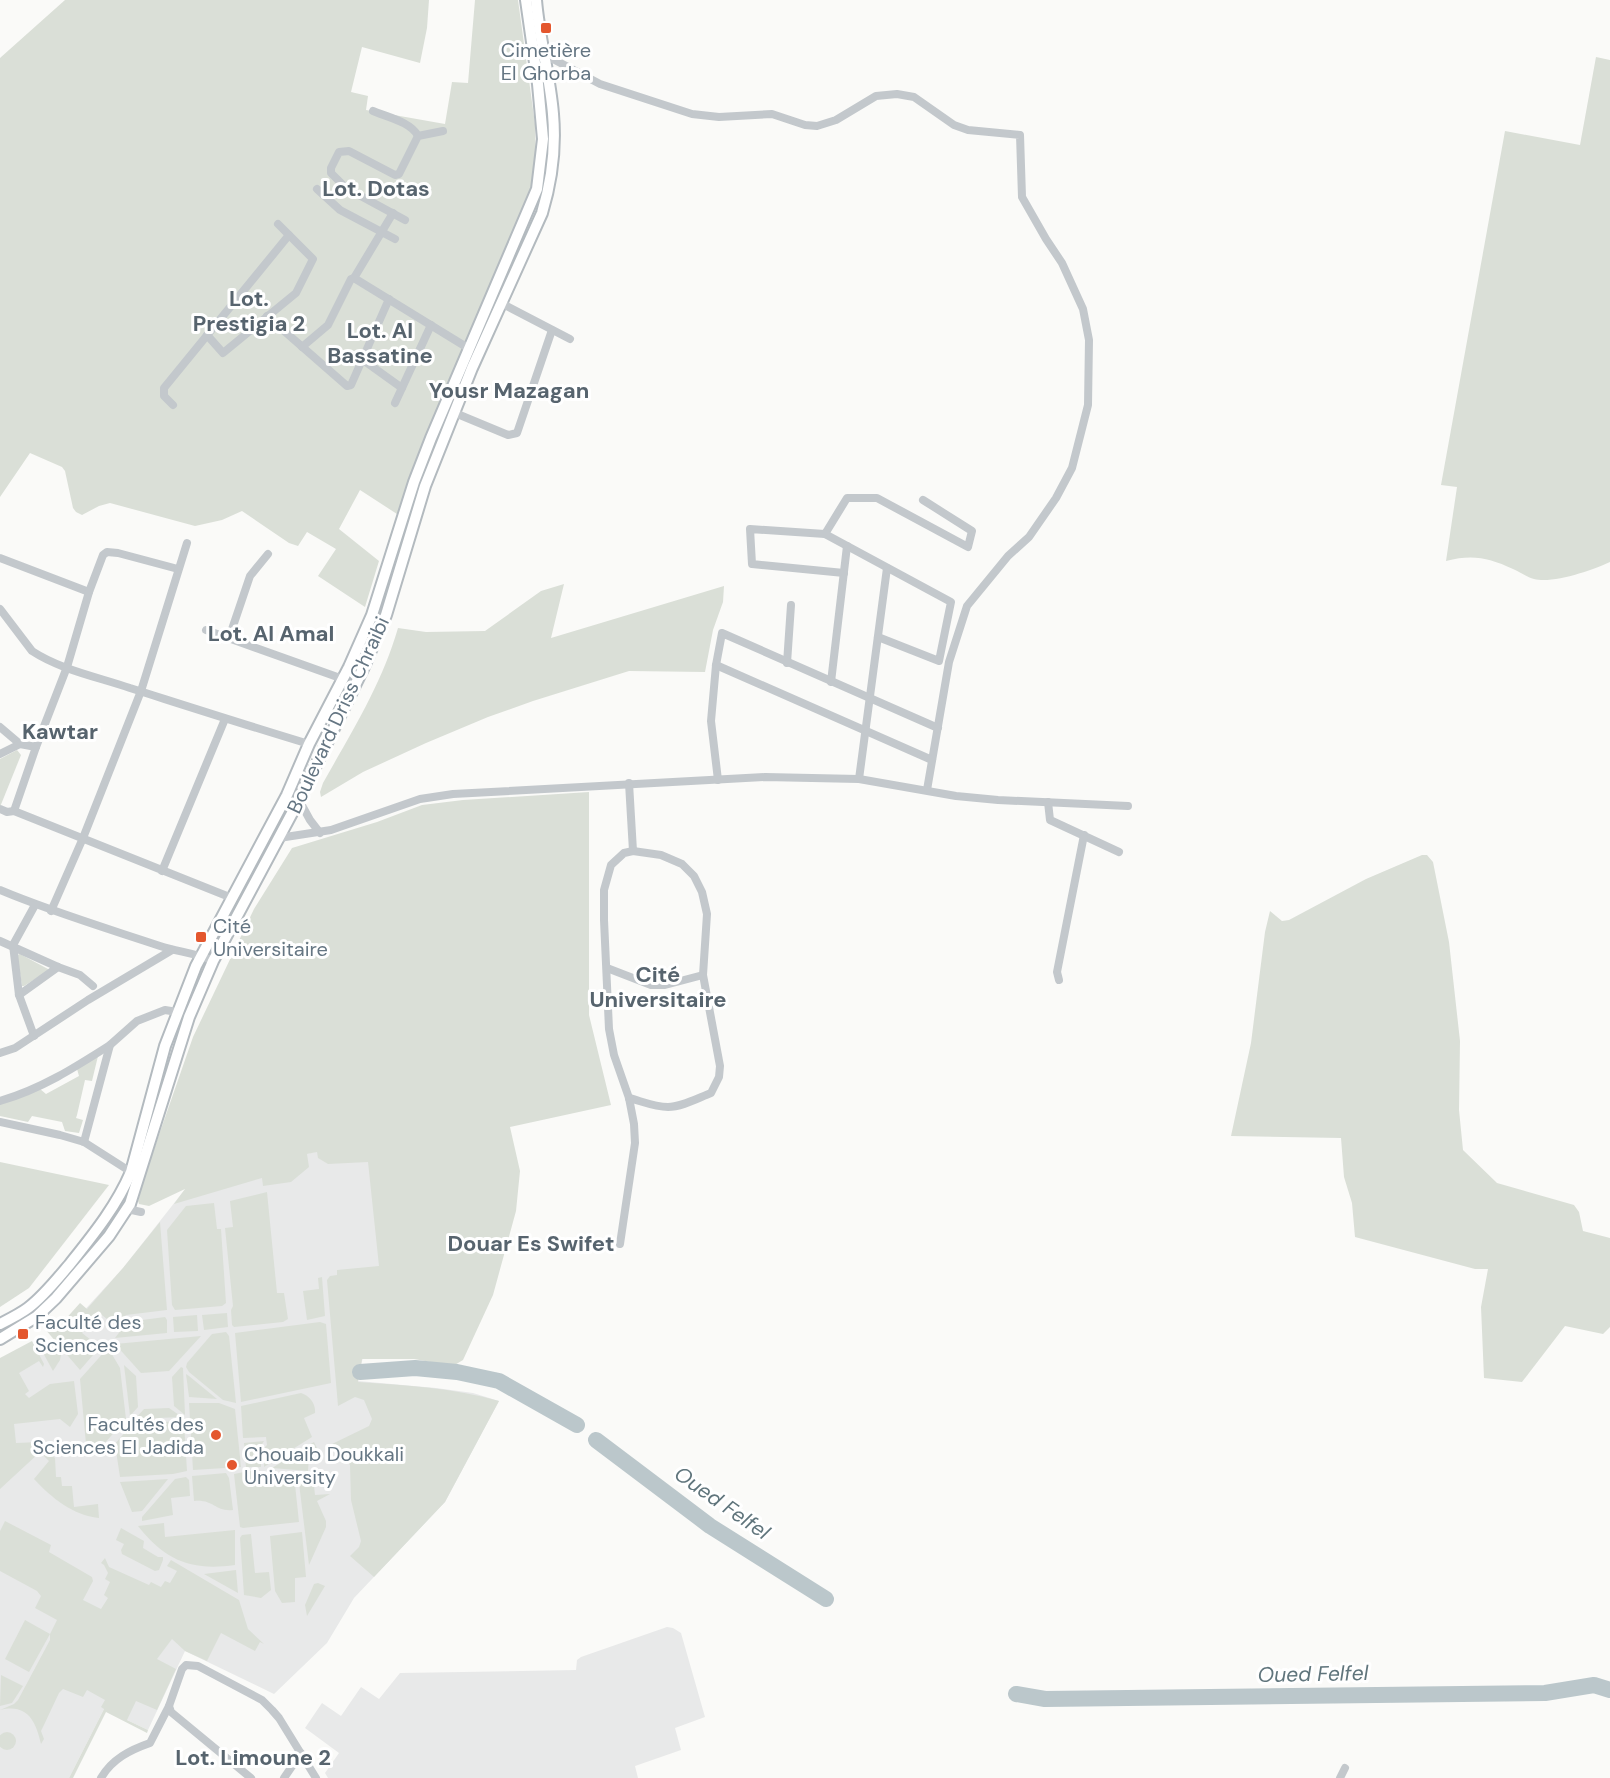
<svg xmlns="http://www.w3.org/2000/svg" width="1610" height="1778" font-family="'DM Sans',sans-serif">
  <rect width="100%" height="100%" fill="#fafaf8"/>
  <g fill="#e8e9e9">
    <polygon points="382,1137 395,1201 358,1381 436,1388 473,1393 499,1401 445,1502 354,1598 327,1643 274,1694 185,1651 148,1730 104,1709 69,1778 0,1778 0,1372 47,1351 123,1268 186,1188 270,1162"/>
    <polygon points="667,1627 673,1628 681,1633 705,1717 675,1728 681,1750 635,1766 638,1778 328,1778 325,1773 339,1753 305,1728 322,1703 341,1716 361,1687 379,1699 400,1673 576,1670 577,1660 581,1657"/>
  </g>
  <g fill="#dadfd7">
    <polygon points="65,0 429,0 427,28 420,63 362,47 351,92 368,96 366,110 445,124 452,82 468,83 475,0 518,0 535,124 536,159 530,198 422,446 397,514 360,490 339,529 379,561 365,607 318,576 336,549 307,532 298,546 289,543 242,511 222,520 195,526 110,503 99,506 82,515 76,512 73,508 65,471 62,467 30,453 0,497 0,58"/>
    <path d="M1596 57 1610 60V562C1593 570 1553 584 1534 579 1527 577 1520 572 1513 569 1489 558 1473 554 1446 561L1457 487 1441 485 1505 131 1580 145Z"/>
    <path d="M564 584 551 638 724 586 723 602 713 630 705 672 629 671 533 701 488 717 426 743 363 772 321 797 320 792 323 783C351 733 382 684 398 628L426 632 485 631 541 591Z"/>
    <polygon points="17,750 21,755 0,807 0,759"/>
    <path d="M589 792V1015L611 1105 510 1127 520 1171 516 1211 493 1295 463 1360 453 1366 414 1359H362L358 1382C406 1385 453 1388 499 1401L445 1502 374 1577 350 1556 359 1547 361 1541 351 1500 350 1465 332 1444 369 1426 372 1419 364 1400 355 1397 338 1406 327 1280 330 1276 337 1275V1270L379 1266 368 1162 328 1164 318 1158 317 1152 307 1154 309 1167 291 1182 263 1186 262 1178 174 1204 185 1189 149 1206 139 1204 138 1201 144 1178 193 1037 254 909 292 848 377 822 422 805 463 800Z"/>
    <polygon points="1422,855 1427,855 1433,862 1449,942 1460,1041 1459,1110 1463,1150 1497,1183 1574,1205 1579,1212 1583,1231 1610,1238 1610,1327 1603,1334 1565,1326 1522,1382 1484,1378 1481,1307 1488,1269 1475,1269 1355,1237 1352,1203 1344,1177 1341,1138 1231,1136 1251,1043 1265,932 1270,911 1282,921 1289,920 1366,879"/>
    <polygon points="20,954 48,969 48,971 24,986 22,986 17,955"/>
    <polygon points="98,1056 92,1081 85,1080 77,1115 76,1118 83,1120 79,1133 65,1131 62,1122 32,1116 28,1122 0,1116 0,1103 40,1089 46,1094 79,1076 77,1069"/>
    <polygon points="0,1162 109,1185 29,1288 0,1307"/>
    <polygon points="267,1192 277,1293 284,1293 288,1319 283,1322 234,1327 232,1325 231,1310 233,1306 225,1228 233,1227 230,1201"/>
    <polygon points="214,1203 217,1229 221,1229 226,1303 222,1306 175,1310 172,1305 167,1230 186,1206"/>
    <polygon points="160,1222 167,1310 126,1315 116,1326 98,1312 82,1333 100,1347 80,1370 45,1329 57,1319 63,1322 80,1303 87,1309 123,1268"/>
    <polygon points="322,1277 325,1316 307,1320 303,1291 319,1289 318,1278"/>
    <polygon points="227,1313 228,1327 204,1330 202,1315"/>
    <polygon points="197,1315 198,1331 174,1332 173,1317"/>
    <polygon points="165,1317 167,1320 167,1333 115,1338 127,1322"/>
    <polygon points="320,1322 326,1324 331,1383 241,1402 235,1333"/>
    <polygon points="226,1332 229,1336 236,1403 223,1400 189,1372 186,1367 187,1363 212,1334"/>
    <polygon points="41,1335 61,1355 60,1360 53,1371 36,1340 35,1338"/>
    <polygon points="201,1336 169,1371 141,1373 115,1344"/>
    <path d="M32 1341 44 1364 43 1367 39 1361 19 1373 29 1391 25 1394 29 1398 50 1384 74 1381 78 1414 70 1427 60 1419 14 1424 16 1443 40 1442V1445L55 1458 56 1477H61L62 1486H72L74 1507 98 1504 99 1518C72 1515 52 1498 34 1479L49 1461 40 1452 0 1489V1358Z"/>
    <polygon points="106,1350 110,1351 120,1368 126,1419 103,1445 94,1447 94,1443 86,1444 80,1379"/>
    <polygon points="124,1365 136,1376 138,1407 130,1416"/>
    <polygon points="181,1367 183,1368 185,1415 174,1406 172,1377"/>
    <polygon points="186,1374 189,1376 217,1399 189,1397"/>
    <path d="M301 1393C310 1396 316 1404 315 1413L304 1418 312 1437 264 1467V1448L267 1445 266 1437 243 1438 241 1406Z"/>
    <polygon points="189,1403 219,1403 235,1409 241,1467 193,1470"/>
    <polygon points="169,1408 182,1417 135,1419 144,1409"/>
    <polygon points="181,1421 184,1423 187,1471 173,1474 120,1477 115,1444 132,1424"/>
    <polygon points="264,1441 261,1446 261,1467 246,1467 244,1443"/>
    <polygon points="314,1442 319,1452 312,1453 309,1456 308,1471 272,1468"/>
    <polygon points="249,1471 294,1475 299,1522 243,1528 240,1527 234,1474"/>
    <path d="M226 1473 229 1478 233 1510C215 1512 214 1499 194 1501L192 1476Z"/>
    <polygon points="298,1475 309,1476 310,1486 314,1486 315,1495 330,1494 317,1501 326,1521 326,1527 309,1565"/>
    <polygon points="186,1477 189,1480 190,1496 171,1498 173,1515 142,1521 142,1517 175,1479"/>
    <polygon points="168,1479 142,1511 132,1512 120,1482"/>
    <path d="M5 1521 51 1545 49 1552 92 1577 93 1581 83 1600 101 1609 108 1598 104 1595 110 1582 105 1579 108 1573 104 1565 101 1563 105 1558 109 1567 149 1585 151 1582 161 1587 165 1581 170 1583 177 1571 167 1566 171 1560 239 1600 248 1629 264 1644 260 1642 255 1651 221 1633 207 1661 185 1651 172 1639 157 1659 176 1669 157 1710 136 1701 127 1720 148 1730 147 1733 106 1712 73 1778H69L104 1709 101 1707 105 1700 87 1690 83 1697 63 1689 59 1693 43 1727 41 1731 44 1739 41 1744C36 1722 28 1703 0 1710L14 1704 18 1700 50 1640V1634L57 1620 35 1608 41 1596 37 1591 0 1571V1531Z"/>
    <path d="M164 1523 165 1537 235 1530V1565C191 1571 166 1561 138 1526Z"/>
    <polygon points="121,1528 144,1541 143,1548 158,1557 163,1557 163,1560 159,1570 155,1571 122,1554 121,1550 124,1544 116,1540"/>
    <polygon points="302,1532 306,1577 295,1578 295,1602 282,1603 275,1591 270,1536"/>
    <polygon points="251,1534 255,1573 269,1572 271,1590 261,1598 244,1595 240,1538 242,1535"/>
    <polygon points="236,1570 238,1593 204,1574"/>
    <polygon points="318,1583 325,1586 307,1616 305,1605 314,1584"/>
    <polygon points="25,1620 50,1634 29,1672 5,1659"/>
    <polygon points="1,1675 23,1686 12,1703 0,1706"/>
    <circle cx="7" cy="1741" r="9"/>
  </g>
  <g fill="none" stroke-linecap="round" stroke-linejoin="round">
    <g stroke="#bbc7cb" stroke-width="16">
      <polyline points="360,1372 415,1368 457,1372 499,1381 577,1425"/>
      <polyline points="596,1440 710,1526 826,1599"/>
      <polyline points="1016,1694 1045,1699 1545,1693 1594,1685 1610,1690"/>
    </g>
    <defs>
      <g id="secondary">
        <path d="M0 1324C10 1319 20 1314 28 1308 44 1296 57 1279 70 1264 93 1235 116 1207 131 1172L165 1046 196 966 287 795 309 744 349 667 372 615 414 482 431 438 537 189 543 139 538 84 526 0"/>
        <path d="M0 1339 36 1317 56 1298 109 1236 130 1204 189 1017 213 961 299 800 363 669 386 615 425 486 472 368 542 213C552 180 556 148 553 114 550 76 539 38 536 0"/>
      </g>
    </defs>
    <use href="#secondary" stroke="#b3babf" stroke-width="14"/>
    <g stroke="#c3c8cc" stroke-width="8">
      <polyline points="544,57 553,59 600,84 692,114 719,117 772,114 805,125 817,126 836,120 876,96 897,94 914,97 954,125 968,130 1020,135 1022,197 1046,239 1062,263 1083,309 1089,340 1088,405 1072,468 1056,498 1029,537 1008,556 967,606 949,662 927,790"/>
      <path d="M373 111C387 117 411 122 418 136"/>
      <polyline points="317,189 340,210 395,239"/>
      <polyline points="405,220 346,188 331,173 331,168 339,152 349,151 395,175 399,174 418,136 443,131"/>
      <polyline points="354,278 393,213"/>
      <polyline points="501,303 570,339"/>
      <polyline points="267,316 347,386 351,385 389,299"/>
      <polyline points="207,335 223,353 296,293 313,259 278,224"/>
      <polyline points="302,347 328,325 351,279 354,278 468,348"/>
      <polyline points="363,360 402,388"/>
      <polyline points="395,403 431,325"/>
      <polyline points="173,405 164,396 164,388 289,235"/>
      <polyline points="455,413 508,435 517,433 552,330"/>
      <polyline points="825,534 847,498 877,498 968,547 972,531 923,500"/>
      <polyline points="0,558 89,592"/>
      <polyline points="844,573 752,564 750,529 825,534 951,602 939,661 878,637"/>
      <path d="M0 609 32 651C61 670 98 677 130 688 190 707 249 726 309 744"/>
      <polyline points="206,630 343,679"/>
      <polyline points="229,638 250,576 268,554"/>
      <polyline points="787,663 791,605"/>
      <polyline points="716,665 932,760"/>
      <polyline points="831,682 847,546"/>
      <polyline points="0,727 20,744 36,747 14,811"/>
      <polyline points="36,747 67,667 89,592 103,555 107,552 118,553 178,569"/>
      <polyline points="0,754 20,744"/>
      <polyline points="859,779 887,568"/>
      <polyline points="718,780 711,721 716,665 722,633 938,728"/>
      <polyline points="299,800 310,820 320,833"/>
      <polyline points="1048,802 1050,820 1119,852"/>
      <polyline points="0,809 7,812 14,811 232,898"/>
      <polyline points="279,838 331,830 420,799 453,794 765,777 859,779 956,796 998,800 1128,806"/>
      <polyline points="162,871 225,719"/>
      <path d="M0 890C52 912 106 928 160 946 178 952 197 953 213 961"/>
      <polyline points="51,911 83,838 141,691 187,543"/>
      <polyline points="0,941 58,967 80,975 93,986"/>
      <polyline points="607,968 651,985 665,985 703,975"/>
      <polyline points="1059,980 1057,972 1084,835"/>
      <polyline points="19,995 58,967"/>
      <polyline points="34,1036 19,995 13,945 35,905"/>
      <polyline points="0,1053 15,1048 88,1000 172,950"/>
      <path d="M629 1098C641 1101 655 1107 668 1107 682 1107 698 1098 711 1093L719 1077 720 1066 703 975 707 914 702 892 694 876 682 864 661 855 633 851"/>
      <path d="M0 1101C41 1089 74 1068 110 1045"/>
      <polyline points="0,1122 60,1135 84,1142 131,1172"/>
      <polyline points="84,1142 110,1045 137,1021 165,1010 177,1012"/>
      <polyline points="127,1209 141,1212"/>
      <polyline points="620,1244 635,1143 634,1124 629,1098 614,1055 609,1029 604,920 604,890 611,865 624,853 633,851 629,783"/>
      <path d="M101 1778C112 1759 130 1750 150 1743L169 1706"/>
      <polyline points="251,1778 171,1712 169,1706 182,1669 186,1665 198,1666 262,1700 272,1710 279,1718 316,1778"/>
      <polyline points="284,1778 301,1753"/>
      <polyline points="1340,1778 1345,1768"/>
    </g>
    <use href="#secondary" stroke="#fff" stroke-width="10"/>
  </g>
  <g fill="#e4572e" stroke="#fff" stroke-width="2">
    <rect x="540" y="22" width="12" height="12" rx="3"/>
    <rect x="195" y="931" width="12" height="12" rx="3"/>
    <rect x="17" y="1328" width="12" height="12" rx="3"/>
    <circle cx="216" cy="1435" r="6"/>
    <circle cx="232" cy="1465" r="6"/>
  </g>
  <g text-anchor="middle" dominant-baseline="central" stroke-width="6" stroke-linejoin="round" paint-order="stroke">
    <g font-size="20" fill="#657683" stroke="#fff" text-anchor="start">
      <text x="546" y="50" text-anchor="middle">Cimetière<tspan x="546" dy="23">El Ghorba</tspan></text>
      <text x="213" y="926">Cité<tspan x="213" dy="23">Universitaire</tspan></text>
      <text x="35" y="1322">Faculté des<tspan x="35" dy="23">Sciences</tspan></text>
      <text x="204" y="1424" text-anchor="end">Facultés des<tspan x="204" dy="23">Sciences El Jadida</tspan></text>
      <text x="244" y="1454">Chouaib Doukkali<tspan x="244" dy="23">University</tspan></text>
    </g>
    <g font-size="20" fill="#657683" stroke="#fff">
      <text transform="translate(338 715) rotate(-65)">Boulevard Driss Chraibi</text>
    </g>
    <g font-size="21" font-style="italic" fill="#60757c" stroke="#fff">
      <text transform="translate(722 1503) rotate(35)">Oued Felfel</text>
      <text transform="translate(1313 1674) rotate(-1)">Oued Felfel</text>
    </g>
    <g font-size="22" font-weight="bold" fill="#57646e" stroke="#fff">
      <text x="376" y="188">Lot. Dotas</text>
      <text x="249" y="298">Lot.<tspan x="249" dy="25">Prestigia 2</tspan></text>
      <text x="380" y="330">Lot. Al<tspan x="380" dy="25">Bassatine</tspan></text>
      <text x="509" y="390">Yousr Mazagan</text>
      <text x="271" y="633">Lot. Al Amal</text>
      <text x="60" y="731">Kawtar</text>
      <text x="658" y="974">Cité<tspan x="658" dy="25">Universitaire</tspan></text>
      <text x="531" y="1243">Douar Es Swifet</text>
      <text x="253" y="1757">Lot. Limoune 2</text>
    </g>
  </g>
</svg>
